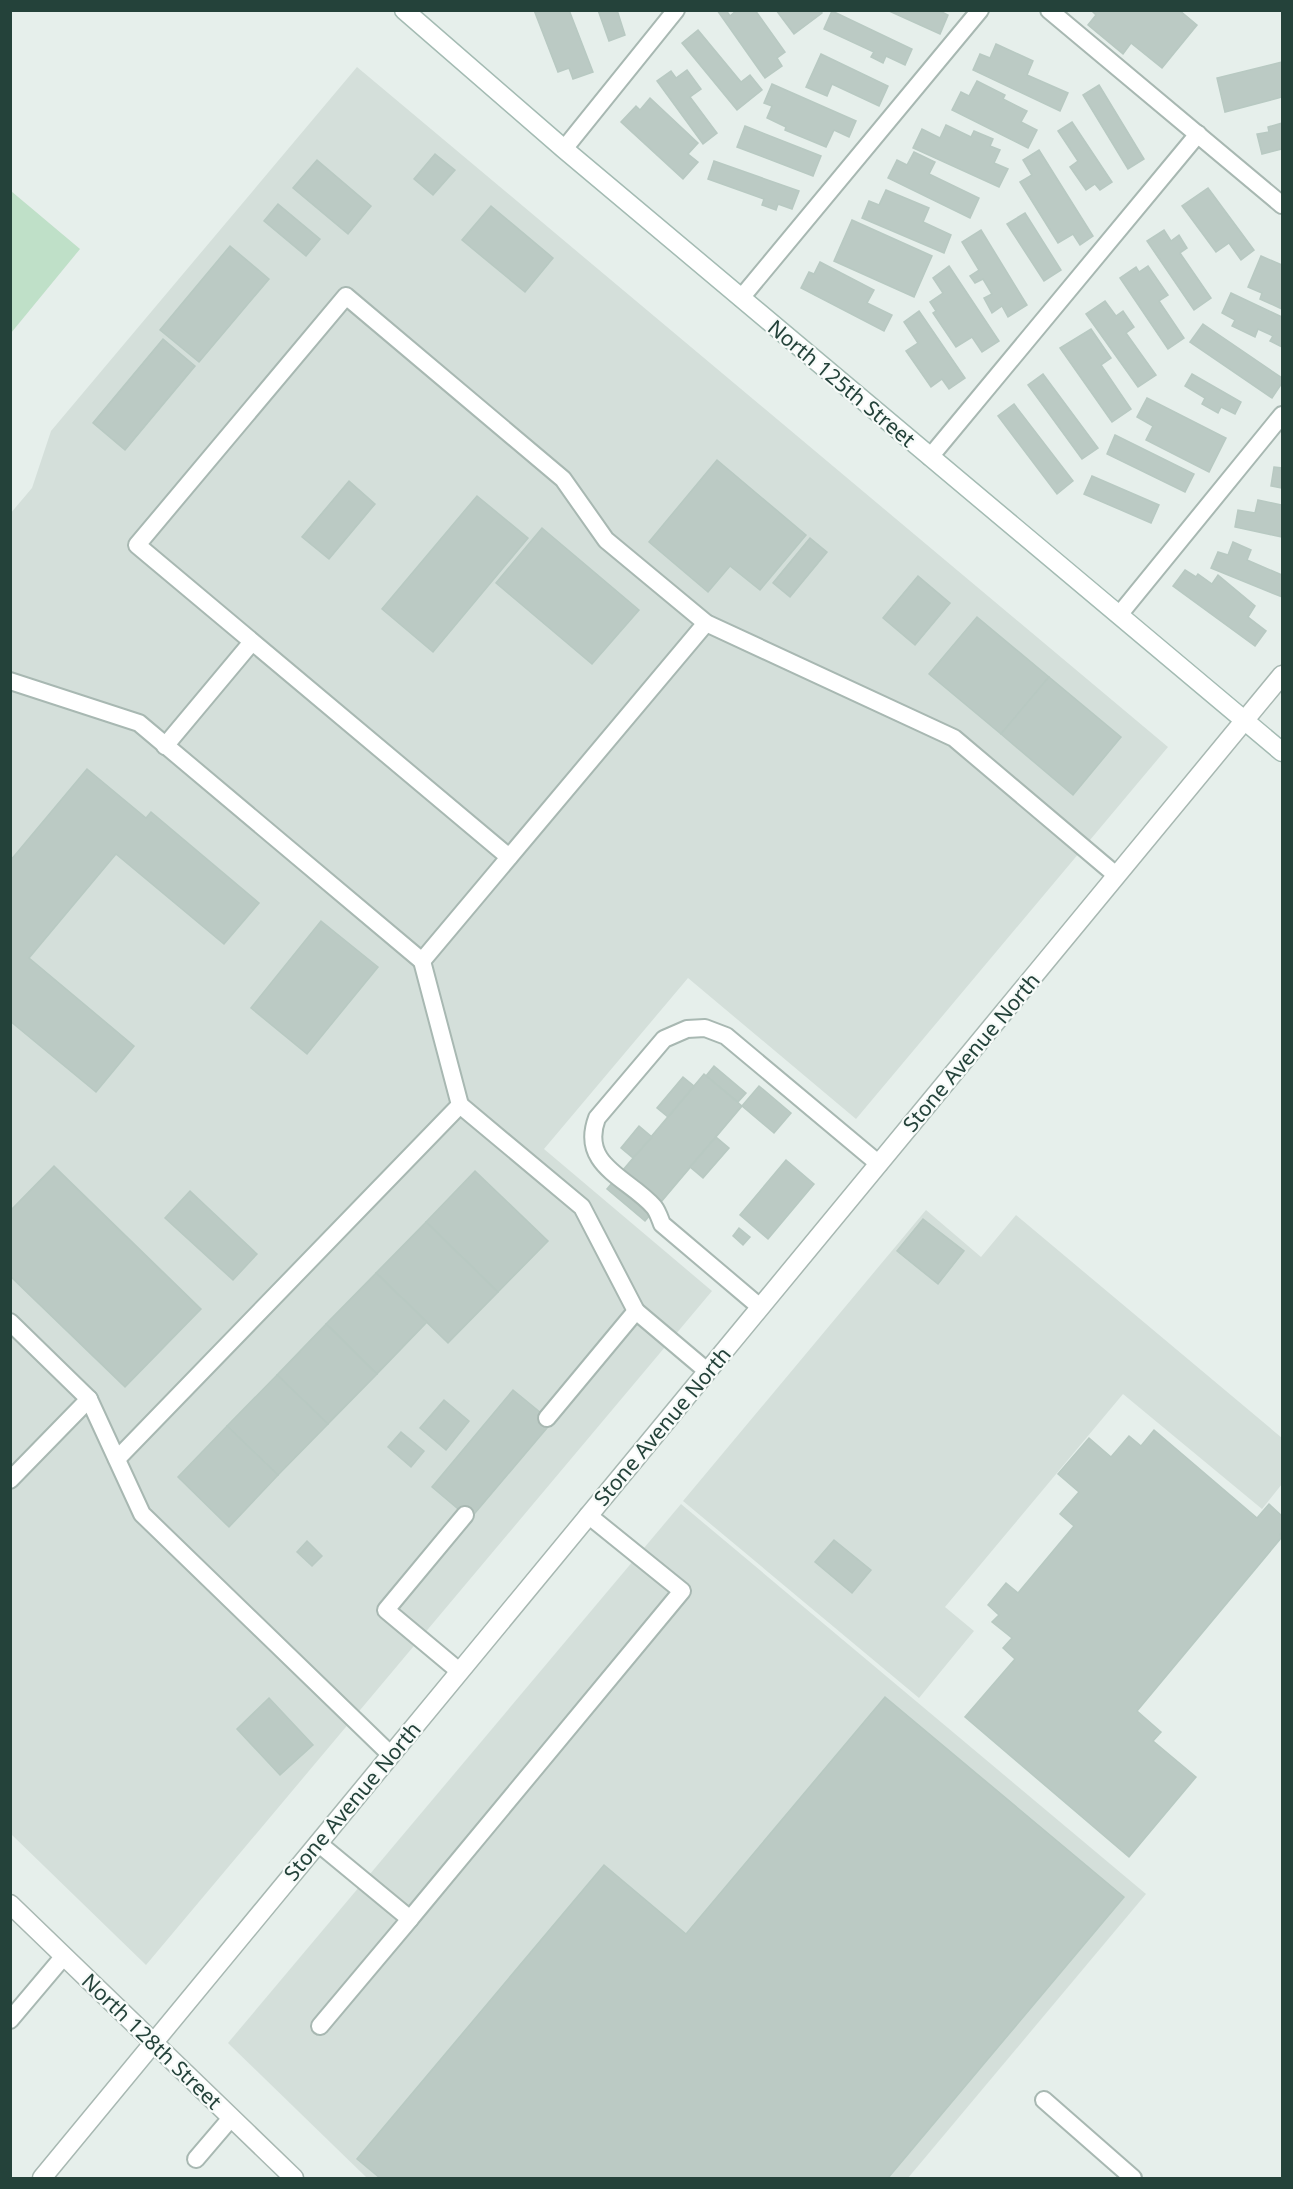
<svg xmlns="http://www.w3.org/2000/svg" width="1293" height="2189" font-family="'Noto Sans',sans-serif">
  <rect width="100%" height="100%" fill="#e6efeb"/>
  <g fill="#d4dfda">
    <polygon points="357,67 1168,747 856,1119 688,978 544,1149 712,1291 146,1965 11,1834 10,514 32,488 51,431"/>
    <polygon points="926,1210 981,1257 1016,1215 1282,1438 1282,1484 1262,1509 1123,1394 945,1607 974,1631 919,1698 683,1501"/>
    <polygon points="681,1504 1146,1894 908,2178 367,2178 228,2043"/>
  </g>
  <polygon fill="#bfe0c8" points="11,191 80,249 11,333"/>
  <g fill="#bbcac4" stroke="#b8c9c2" stroke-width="1.5">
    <polygon points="534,10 569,10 593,72 573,79 569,68 558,72"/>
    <polygon points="598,10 617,10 625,35 609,41"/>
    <polygon points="717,10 726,10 730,16 737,10 755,10 785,52 777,58 782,66 765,78"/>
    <polygon points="776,10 821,10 822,13 794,34"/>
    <polygon points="887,10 938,10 948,15 940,34"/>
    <polygon points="1091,10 1179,10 1197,25 1162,68 1131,43 1123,54 1088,25 1096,15"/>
    <polygon points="832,11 912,49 905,65 886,56 883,63 871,57 874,52 824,29"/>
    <polygon points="698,30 741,82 750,75 762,90 737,110 682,43"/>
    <polygon points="996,44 1033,61 1027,75 1068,93 1060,111 973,70 980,54 990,58"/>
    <polygon points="821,54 888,86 879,106 832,84 827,96 806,87"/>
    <polygon points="1282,62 1282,97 1225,112 1217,78"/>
    <polygon points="687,70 701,89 690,97 717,133 703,144 657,81 671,71 676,78"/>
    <polygon points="977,81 1005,95 1003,99 1027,111 1021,122 1037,130 1028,148 952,110 961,92 969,96"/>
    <polygon points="772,84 856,121 849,137 834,130 826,147 785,130 786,127 767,118 772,106 764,103"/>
    <polygon points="1099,85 1144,159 1128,169 1083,95"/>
    <polygon points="650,98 698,143 688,154 698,162 683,179 621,122 636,106 640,110"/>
    <polygon points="1072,122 1112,182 1100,190 1095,184 1086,190 1070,167 1078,161 1058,131"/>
    <polygon points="1282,123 1282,149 1262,154 1257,134 1269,132 1268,127"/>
    <polygon points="946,125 971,137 974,131 993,139 990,146 1000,150 994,163 1008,169 999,187 913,148 922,129 940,138"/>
    <polygon points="745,126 821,156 813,176 737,147"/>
    <polygon points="1039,150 1093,236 1080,245 1073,234 1058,243 1020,182 1032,175 1023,160"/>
    <polygon points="914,152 935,162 929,174 979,198 970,218 888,178 897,160 907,165"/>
    <polygon points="435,154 455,170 433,195 414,179"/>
    <polygon points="317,160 371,206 348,234 293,188"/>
    <polygon points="714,161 799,191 792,209 778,204 776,210 762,205 764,199 708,179"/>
    <polygon points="1208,188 1254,250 1241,260 1229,243 1216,252 1182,206"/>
    <polygon points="886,190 929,208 923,222 951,235 944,253 862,218 869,201 879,205"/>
    <polygon points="278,204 320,239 306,256 264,221"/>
    <polygon points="491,206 553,258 525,292 462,240"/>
    <polygon points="1025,213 1061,270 1044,281 1007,224"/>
    <polygon points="852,220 932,256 914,297 834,261"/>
    <polygon points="981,230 1027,305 1008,317 1002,306 992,313 984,298 992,294 983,279 975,283 970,276 979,270 962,242"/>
    <polygon points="1164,230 1171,241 1179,235 1187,248 1180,253 1211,298 1194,310 1147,241"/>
    <polygon points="230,246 269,279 199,362 160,330"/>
    <polygon points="1261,256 1282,265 1282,309 1260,299 1262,293 1248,287"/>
    <polygon points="820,262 874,290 867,303 892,315 884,331 801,288 809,272 814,274"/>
    <polygon points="949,266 999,341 982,352 972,337 956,347 933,313 936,311 930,302 943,293 933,278"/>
    <polygon points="1148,266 1168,295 1159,301 1184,338 1168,349 1120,278 1136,267 1139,272"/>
    <polygon points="1231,293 1282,317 1282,347 1270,341 1273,336 1258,329 1255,337 1232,326 1235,320 1222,313"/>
    <polygon points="1105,301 1116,316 1123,311 1134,327 1126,333 1156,375 1138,387 1086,314"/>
    <polygon points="919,311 965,378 949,389 942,379 931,387 906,351 918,343 904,322"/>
    <polygon points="1203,324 1282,378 1282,383 1272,398 1190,342"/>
    <polygon points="1091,329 1111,358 1101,365 1131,409 1112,422 1060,348"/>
    <polygon points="163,339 195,366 125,450 93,423"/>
    <polygon points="1043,374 1098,448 1082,459 1028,385"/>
    <polygon points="1192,374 1241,402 1235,414 1221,407 1218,413 1202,404 1205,398 1185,386"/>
    <polygon points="1147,398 1226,438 1209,472 1146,440 1153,426 1137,417"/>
    <polygon points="1014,404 1073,481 1057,494 998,416"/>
    <polygon points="1115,435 1194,474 1185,492 1107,454"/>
    <polygon points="717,460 806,535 760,590 730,566 708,592 649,542"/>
    <polygon points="1274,467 1282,468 1282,488 1271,486"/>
    <polygon points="1092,476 1159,505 1151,523 1084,494"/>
    <polygon points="349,481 375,504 329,559 302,537"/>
    <polygon points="477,496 528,538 433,652 382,609"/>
    <polygon points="1258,500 1282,505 1282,537 1235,527 1238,510 1255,513"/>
    <polygon points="542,528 639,610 592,664 496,583"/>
    <polygon points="810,538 827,552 790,597 773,583"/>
    <polygon points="1233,542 1251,550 1247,560 1282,575 1282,597 1211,568 1218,552 1228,555"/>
    <polygon points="1185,570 1196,577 1198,574 1212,584 1218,575 1255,606 1248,617 1266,631 1255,646 1173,586"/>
    <polygon points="918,576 950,603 915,645 883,618"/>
    <polygon points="977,617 1049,677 1001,734 929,674"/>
    <polygon points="1049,677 1121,737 1073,795 1001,734"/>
    <polygon points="87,769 146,818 151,812 259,903 224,944 116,854 29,958 134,1046 96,1092 10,1021 10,861"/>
    <polygon points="321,921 378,967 307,1054 251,1008"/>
    <polygon points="714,1066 746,1093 738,1102 706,1076"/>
    <polygon points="704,1074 742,1106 645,1221 607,1189"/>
    <polygon points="683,1077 694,1086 668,1117 657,1108"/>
    <polygon points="759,1086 791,1113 774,1133 742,1106"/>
    <polygon points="639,1126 652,1137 633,1158 621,1148"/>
    <polygon points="716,1137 729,1148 703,1178 690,1167"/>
    <polygon points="786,1160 814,1184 768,1239 740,1215"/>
    <polygon points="54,1166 201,1309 125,1387 10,1276 10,1211"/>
    <polygon points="475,1171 548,1241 498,1292 426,1222"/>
    <polygon points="190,1191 257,1254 233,1280 165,1218"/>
    <polygon points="923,1219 964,1251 938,1284 897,1251"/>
    <polygon points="426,1222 498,1292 448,1343 376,1273"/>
    <polygon points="739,1228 750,1237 743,1245 733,1236"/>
    <polygon points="376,1273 427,1322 377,1374 326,1324"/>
    <polygon points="326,1324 377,1374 328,1424 277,1375"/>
    <polygon points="277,1375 328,1424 278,1475 227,1426"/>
    <polygon points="513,1390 552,1422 470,1519 432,1487"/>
    <polygon points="444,1400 469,1421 446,1450 420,1428"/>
    <polygon points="227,1426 278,1475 229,1527 178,1477"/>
    <polygon points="1154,1430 1257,1518 1269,1504 1282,1516 1282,1532 1280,1534 1282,1537 1137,1711 1161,1732 1153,1741 1196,1777 1129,1857 965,1717 1015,1659 1003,1648 1012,1638 992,1622 999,1615 988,1605 1006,1583 1018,1593 1074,1526 1060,1514 1079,1492 1058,1474 1089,1438 1111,1457 1129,1436 1141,1446"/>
    <polygon points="401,1432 424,1451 411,1467 388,1447"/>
    <polygon points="834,1540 871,1570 852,1593 815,1562"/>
    <polygon points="307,1541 322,1556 312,1566 297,1552"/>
    <polygon points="885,1697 1124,1897 888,2178 380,2178 357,2159 604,1865 686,1934"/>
    <polygon points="269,1698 313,1745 280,1775 237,1729"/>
  </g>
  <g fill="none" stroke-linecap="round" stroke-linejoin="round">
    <defs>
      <g id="lane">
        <polyline points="1049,10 1282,205"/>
        <polyline points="564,149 676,10"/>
        <polyline points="741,298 980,10"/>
        <polyline points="930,457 1198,134"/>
        <polyline points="1119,615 1282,415"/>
        <polyline points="10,681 139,723 422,961 706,623"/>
        <polyline points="165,746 252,642"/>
        <polyline points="509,857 137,545 346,296 563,479 606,540 706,623 954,738 1116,875"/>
        <polyline points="460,1105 582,1207 636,1311"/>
        <path d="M760 1307 662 1224C660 1219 658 1212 654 1207 629 1178 579 1166 597 1118L664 1039 687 1029 705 1028 726 1036 879 1164"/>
        <polyline points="10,1322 89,1399 142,1514 391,1755"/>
        <polyline points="547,1418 636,1311 707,1371"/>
        <polyline points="117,1459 460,1105 422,961"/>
        <polyline points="10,1480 89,1399"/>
        <polyline points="459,1671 386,1610 465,1515"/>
        <polyline points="318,1843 410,1919 682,1591 588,1515"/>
        <polyline points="10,2020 64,1956"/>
        <polyline points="320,2026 410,1919"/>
        <polyline points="1044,2100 1133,2178"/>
        <polyline points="196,2159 231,2118"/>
      </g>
      <g id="street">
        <polyline points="10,1904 294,2178"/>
        <polyline points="42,2178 1282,675"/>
      </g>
      <polyline id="secondary" points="404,10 564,149 1282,752"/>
    </defs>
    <use href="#lane" stroke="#a8b8b2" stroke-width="20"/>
    <use href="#street" stroke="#a8b8b2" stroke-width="21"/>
    <use href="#secondary" stroke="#a4bbb3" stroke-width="21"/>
    <use href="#lane" stroke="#fff" stroke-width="16"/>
    <use href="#street" stroke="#fff" stroke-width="18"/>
    <use href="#secondary" stroke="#fff" stroke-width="18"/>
  </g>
  <g text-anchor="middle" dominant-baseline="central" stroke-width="4.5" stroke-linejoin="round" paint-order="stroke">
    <g font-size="21" fill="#24423a" stroke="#f7fbf9">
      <text transform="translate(842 383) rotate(40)">North 125th Street</text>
      <text transform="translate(971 1052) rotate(-50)">Stone Avenue North</text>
      <text transform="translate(662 1426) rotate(-50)">Stone Avenue North</text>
      <text transform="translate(352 1801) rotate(-50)">Stone Avenue North</text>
      <text transform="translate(152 2041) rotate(44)">North 128th Street</text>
    </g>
  </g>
  <rect width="1293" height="2189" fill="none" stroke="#24423a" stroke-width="24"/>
</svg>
